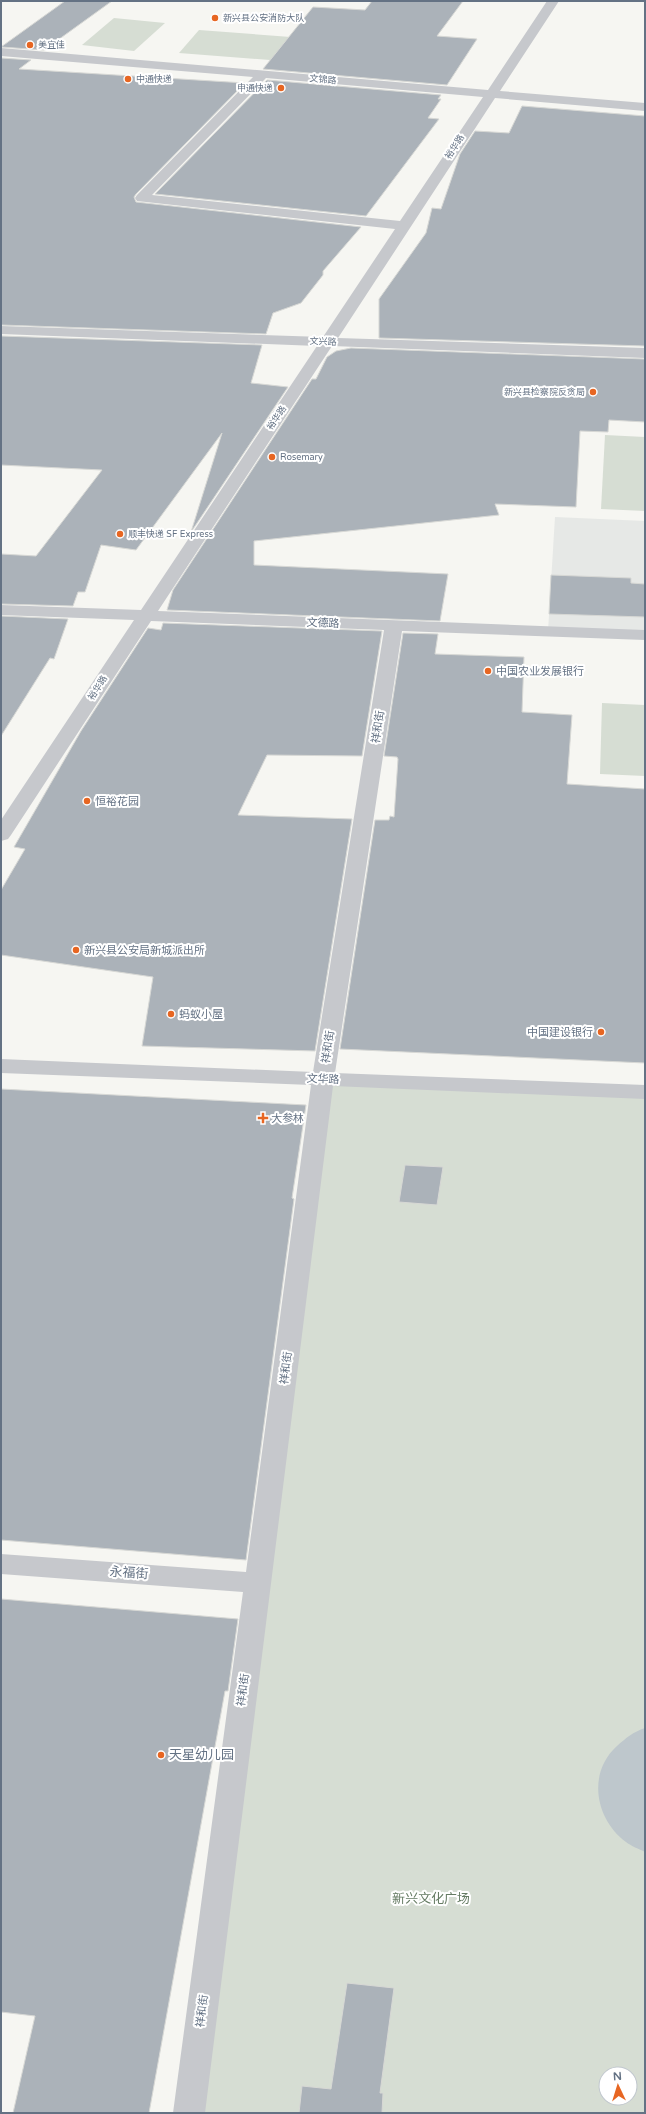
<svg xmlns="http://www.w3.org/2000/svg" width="646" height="2114" font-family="'Varela Round','Noto Sans SC',sans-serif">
  <rect width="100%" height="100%" fill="#f6f6f2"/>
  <polygon fill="#e6e8e6" points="555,517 645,521 645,635 548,631"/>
  <g fill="#d6ddd3" fill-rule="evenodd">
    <polygon points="114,18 165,23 134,51 82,45"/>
    <polygon points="199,30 304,38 322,64 179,53"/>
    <polygon points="605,435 645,437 645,511 601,509"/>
    <polygon points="602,703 645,705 645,776 600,774"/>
    <path d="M323 1079 645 1092V2113H189ZM606 2074H630V2098H606Z"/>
  </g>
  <path fill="#bec7cc" d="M645 1728V1852C639 1849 631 1846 626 1842 595 1819 587 1773 617 1746 626 1738 633 1732 645 1728Z"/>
  <g fill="#abb2b9" stroke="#d7d8d5">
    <polygon points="65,1 112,1 44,50 1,47"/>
    <polygon points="372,1 463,1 437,36 477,39 447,85 263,69 313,7 365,10"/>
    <polygon points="1,58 31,60 19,69 245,83 136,194 134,197 136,202 361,227 323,271 323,275 301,303 273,313 266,334 1,325"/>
    <polygon points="267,80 441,95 438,99 441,99 428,118 439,119 366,216 155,194"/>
    <polygon points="522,106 645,116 645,346 379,338 379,299 426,233 432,208 441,209 460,154 475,131 509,133"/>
    <polygon points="1,336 262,345 251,383 288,387 191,532 222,433 136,550 101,545 85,592 78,592 73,606 1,604 1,554 36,556 102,470 1,465"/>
    <polygon points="351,348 645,359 645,422 609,420 608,432 580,431 576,507 495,504 499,515 254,541 254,565 448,574 440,621 167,610 173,590 312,379 316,379 327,357 336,351"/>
    <polygon points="551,575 631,578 631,583 645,584 645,617 549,614"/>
    <polygon points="1,616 68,619 54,659 50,658 1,736"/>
    <polygon points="163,623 382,631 362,756 267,755 238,815 352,819 315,1051 142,1046 153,977 1,955 1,890 25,849 14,847 81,731 148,628 161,630"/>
    <polygon points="403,633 438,634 435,654 524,657 522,712 572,715 567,784 645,789 645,1063 340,1049 375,820 389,820 390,816 394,817 398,759 397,757 384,756"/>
    <polygon points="1,1089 306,1105 292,1198 294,1199 246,1560 1,1540"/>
    <polygon points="405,1165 443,1167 437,1205 399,1202"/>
    <polygon points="1,1599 238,1619 228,1691 225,1691 149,2113 13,2113 35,2016 1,2012"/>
    <polygon points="347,1983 394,1988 380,2093 383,2093 382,2113 299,2113 302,2086 331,2089"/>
  </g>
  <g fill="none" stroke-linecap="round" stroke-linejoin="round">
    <path fill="#c6c8cc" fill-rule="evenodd" d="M547 1H559L500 91 645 103V111L495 98 338 338 645 348V358L332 346 158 611 645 630V640L402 631 335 1073 645 1085V1099L333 1086 205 2113H173L243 1592 1 1574V1554L246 1572 311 1085 1 1073V1059L313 1072 384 630 151 621 11 835 8 839 1 841V820L134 620 1 615V605L141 610 317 346 1 334V326L323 337 395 229 137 201 135 198 137 195 253 77 1 56V48L488 90ZM266 78 483 97 400 221 152 195Z"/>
  </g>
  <g fill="#e76622" stroke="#fff" stroke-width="1.5">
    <circle cx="215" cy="18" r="4"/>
    <circle cx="30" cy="45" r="4"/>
    <circle cx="128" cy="79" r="4"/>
    <circle cx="281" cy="88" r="4"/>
    <circle cx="593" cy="392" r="4"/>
    <circle cx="272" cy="457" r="4"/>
    <circle cx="120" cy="534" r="4"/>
    <circle cx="488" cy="671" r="4"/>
    <circle cx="87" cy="801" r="4"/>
    <circle cx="76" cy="950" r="4"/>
    <circle cx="171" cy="1014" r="4"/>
    <circle cx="601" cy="1032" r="4"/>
    <path d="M261 1112h4v4h4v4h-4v4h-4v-4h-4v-4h4z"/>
    <circle cx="161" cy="1755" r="4"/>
  </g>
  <g text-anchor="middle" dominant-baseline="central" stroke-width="4" stroke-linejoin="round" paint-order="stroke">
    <g font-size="9" fill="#647284" stroke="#fff" text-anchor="start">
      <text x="223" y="18">新兴县公安消防大队</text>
      <text x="38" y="45">美宜佳</text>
      <text x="136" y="79">中通快递</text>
      <text x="273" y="88" text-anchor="end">申通快递</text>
      <text x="585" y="392" text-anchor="end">新兴县检察院反贪局</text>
      <text x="280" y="457">Rosemary</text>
      <text x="128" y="534">顺丰快递 SF Express</text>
    </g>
    <g font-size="9" fill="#647284" stroke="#fff">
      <text transform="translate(323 80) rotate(5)">文锦路</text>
      <text transform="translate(455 147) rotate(-57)">裕华路</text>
      <text transform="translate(323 342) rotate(2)">文兴路</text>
      <text transform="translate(277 418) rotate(-56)">裕华路</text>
      <text transform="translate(98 688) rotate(-57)">裕华路</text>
    </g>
    <g font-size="11" fill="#647284" stroke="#fff">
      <text transform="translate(323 623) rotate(2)">文德路</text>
      <text transform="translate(378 727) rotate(-81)">祥和街</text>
      <text transform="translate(328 1047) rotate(-81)">祥和街</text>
      <text transform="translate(323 1079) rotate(2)">文华路</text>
      <text transform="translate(286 1368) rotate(-83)">祥和街</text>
      <text transform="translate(243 1690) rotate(-82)">祥和街</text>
      <text transform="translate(202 2011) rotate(-83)">祥和街</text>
    </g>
    <g font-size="11" fill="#647284" stroke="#fff" text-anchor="start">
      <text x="496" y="671">中国农业发展银行</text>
      <text x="95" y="801">恒裕花园</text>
      <text x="84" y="950">新兴县公安局新城派出所</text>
      <text x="179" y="1014">蚂蚁小屋</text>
      <text x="593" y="1032" text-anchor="end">中国建设银行</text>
      <text x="271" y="1118">大参林</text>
    </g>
    <g font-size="13" fill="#647284" stroke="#fff">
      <text transform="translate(129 1573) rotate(4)">永福街</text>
    </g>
    <g font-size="13" fill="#647284" stroke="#fff" text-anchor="start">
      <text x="169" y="1755">天星幼儿园</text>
    </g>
    <g font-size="13" fill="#657b63" stroke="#fff">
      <text x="431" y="1899">新兴文化广场</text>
    </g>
  </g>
  <rect width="646" height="2114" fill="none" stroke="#647284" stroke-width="4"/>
  <g transform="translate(618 2086) rotate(356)"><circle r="19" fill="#ffffff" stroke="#c1c7ce"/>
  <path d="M0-3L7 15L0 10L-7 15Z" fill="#e76622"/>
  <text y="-6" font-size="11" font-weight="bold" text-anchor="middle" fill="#647284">N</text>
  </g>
</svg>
